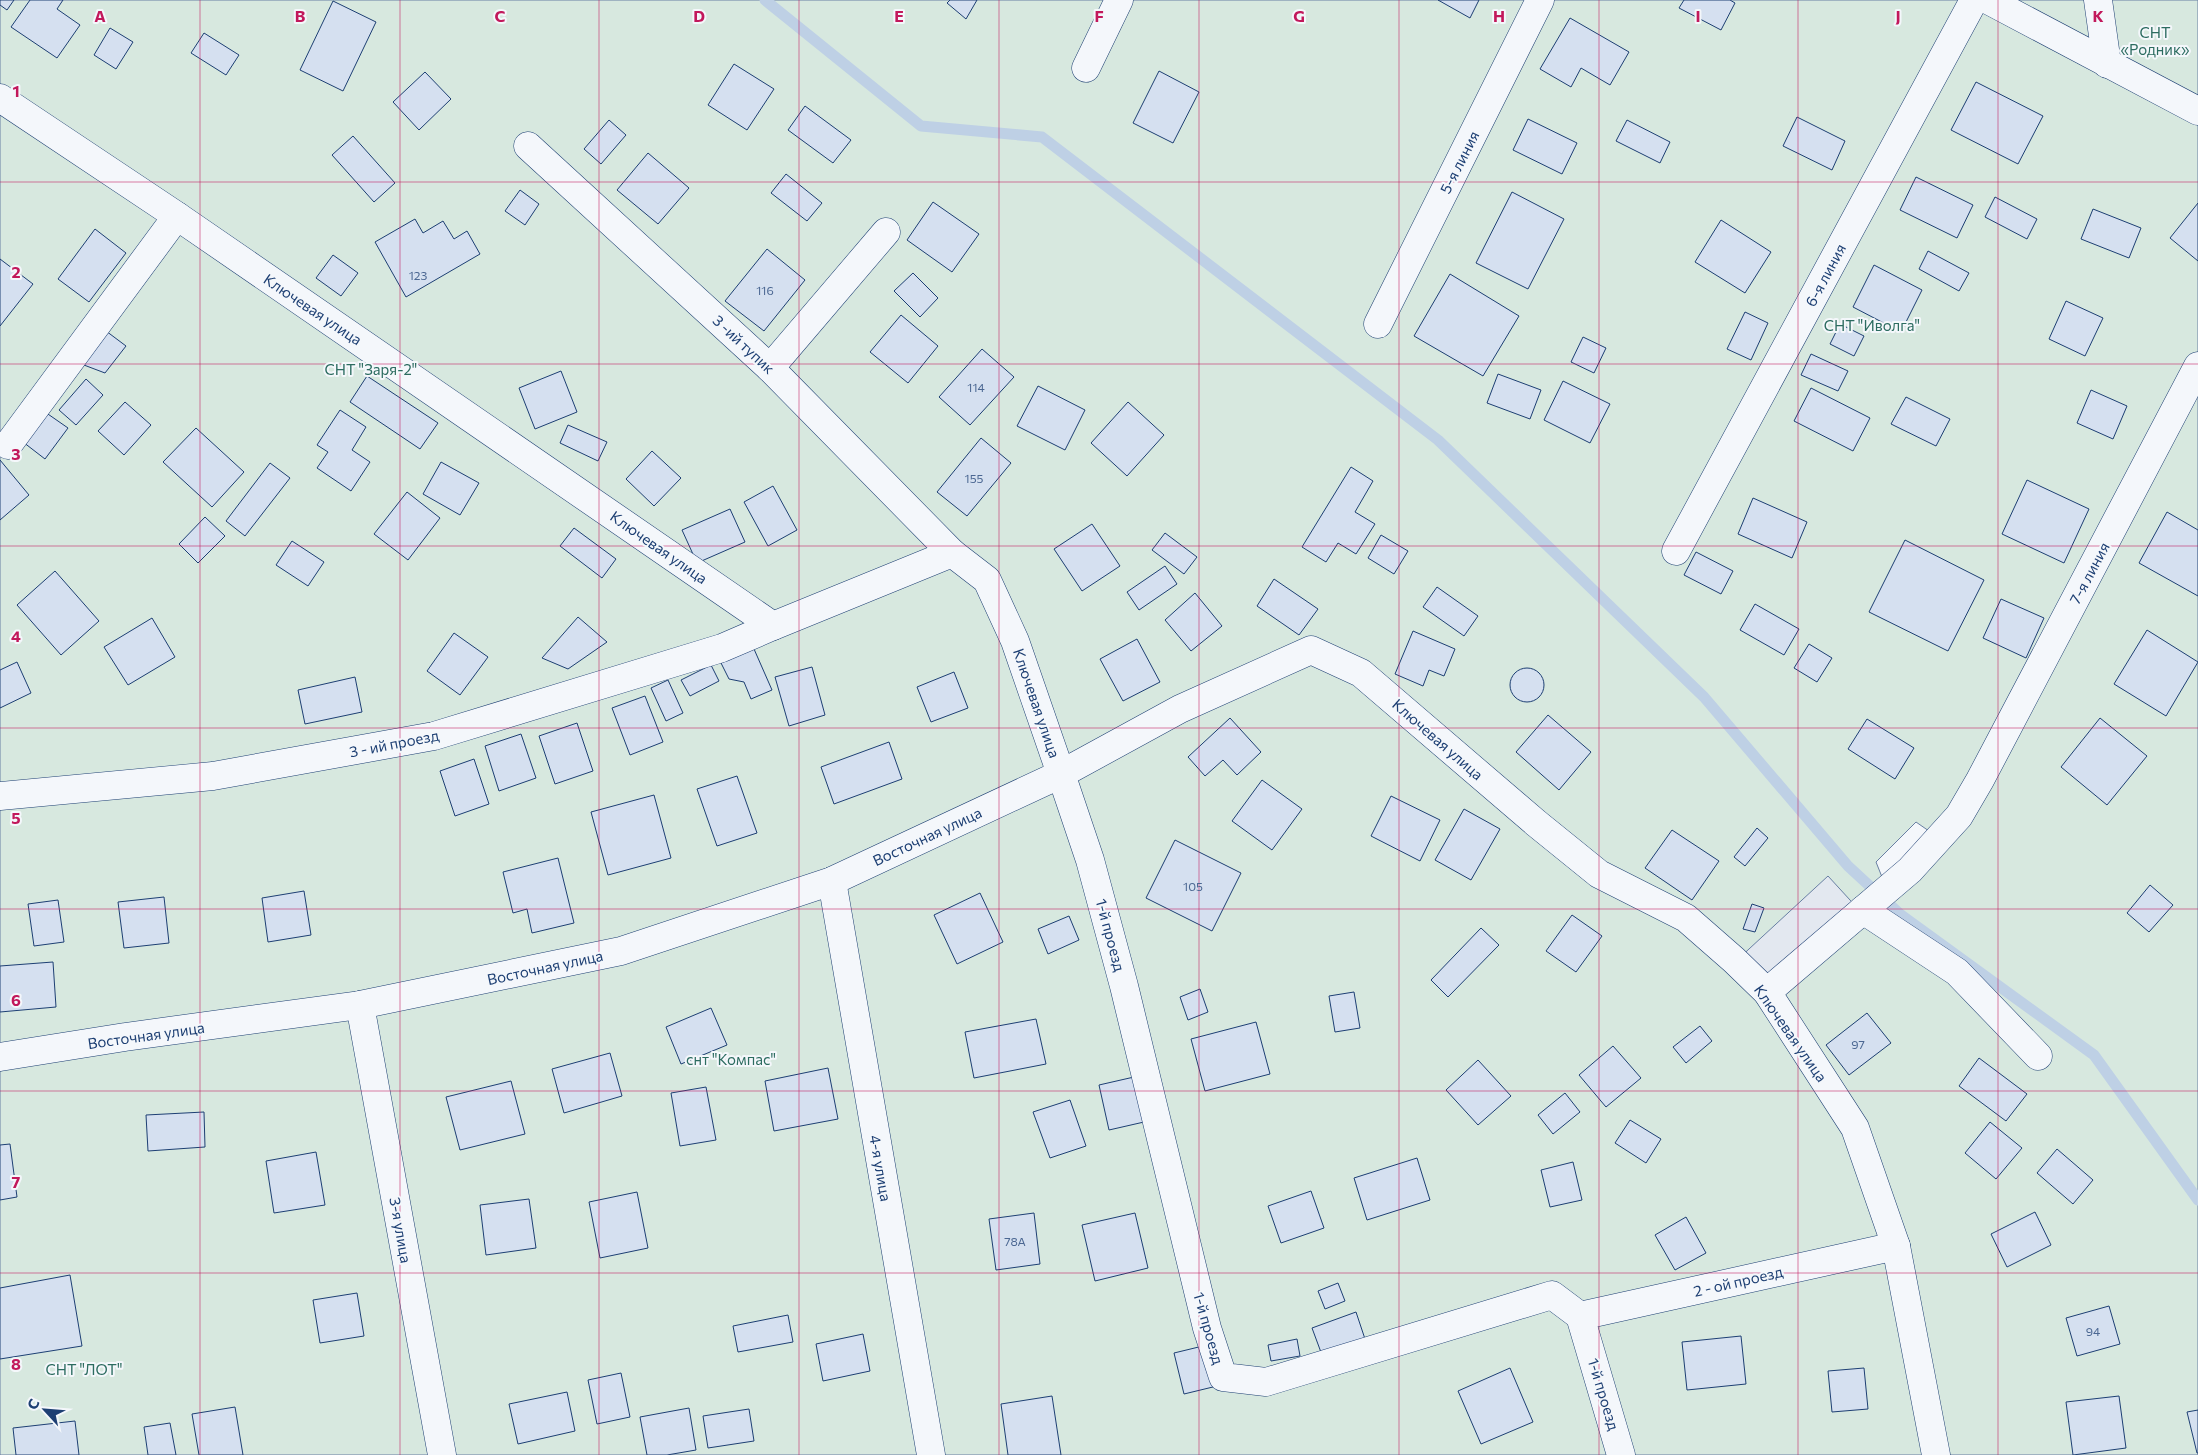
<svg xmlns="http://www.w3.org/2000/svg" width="2198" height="1455" font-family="Commissioner,sans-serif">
  <rect width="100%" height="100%" fill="#f4f7fb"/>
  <path fill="#d7e8df" stroke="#687fa3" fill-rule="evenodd" d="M0 0H2198V1455H0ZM1916 822 1939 838 1882 877 1876 862Z"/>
  <polygon fill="#e3e8f0" stroke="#687fa3" points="1828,876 1861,912 1784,980 1736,961"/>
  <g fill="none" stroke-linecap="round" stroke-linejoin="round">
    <polyline stroke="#bed0e5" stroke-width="11" points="765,0 921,126 1042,137 1438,440 1704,697 1848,866 1901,915 2094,1055 2198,1200"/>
  </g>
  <g fill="#d5e0f0" stroke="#1d3f73">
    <polygon points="0,0 14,0 7,10 0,5"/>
    <polygon points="30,0 63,0 57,9 80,25 57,58 11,27"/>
    <polygon points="950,0 977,0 966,19 947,3"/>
    <polygon points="1438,0 1479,0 1470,18"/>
    <polygon points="1684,0 1730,0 1735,3 1721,30 1679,8"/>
    <polygon points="333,1 376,22 343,91 300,70"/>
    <polygon points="1570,18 1629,52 1610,85 1581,68 1571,87 1540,69"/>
    <polygon points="110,28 133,42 116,69 94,55"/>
    <polygon points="204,33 239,55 226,75 191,53"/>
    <polygon points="734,64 774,89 747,130 708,105"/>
    <polygon points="1159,71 1199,92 1173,143 1133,123"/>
    <polygon points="425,72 451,99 419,130 393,102"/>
    <polygon points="1976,82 2043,116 2018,164 1951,130"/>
    <polygon points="805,106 851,140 833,163 788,130"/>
    <polygon points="1797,117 1845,141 1832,170 1783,146"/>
    <polygon points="1528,119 1577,143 1562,174 1513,150"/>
    <polygon points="609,120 626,135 601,164 584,149"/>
    <polygon points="1627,120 1670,142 1660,163 1616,141"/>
    <polygon points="353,136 395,183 374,202 332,155"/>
    <polygon points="648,153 689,188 658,224 617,190"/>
    <polygon points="786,174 822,203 807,221 771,193"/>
    <polygon points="1916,177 1973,205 1957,238 1900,210"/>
    <polygon points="520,190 539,204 525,225 505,211"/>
    <polygon points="1512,192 1564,219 1528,289 1476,263"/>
    <polygon points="1995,197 2037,219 2027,239 1985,217"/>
    <polygon points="933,202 979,234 952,272 907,240"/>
    <polygon points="2198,203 2198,261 2170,238"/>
    <polygon points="2093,209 2141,228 2129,258 2081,239"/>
    <polygon points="415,219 423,233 443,221 454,239 467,231 480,254 406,297 375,242"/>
    <polygon points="1721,220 1771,252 1745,293 1695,262"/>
    <polygon points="95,229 126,253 89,302 58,279"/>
    <polygon points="767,249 805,280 764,331 725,301"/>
    <polygon points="1928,251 1969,273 1959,291 1919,269"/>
    <polygon points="333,255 358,273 341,296 316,278"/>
    <polygon points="0,259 33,284 0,326"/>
    <polygon points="1874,265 1922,290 1901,332 1853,307"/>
    <polygon points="913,273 938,298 920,317 894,291"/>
    <polygon points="1450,274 1519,316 1483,376 1414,336"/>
    <polygon points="2066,301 2103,318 2085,356 2049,339"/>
    <polygon points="1745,312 1768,323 1751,360 1727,349"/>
    <polygon points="901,315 938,346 908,383 870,352"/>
    <polygon points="1840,324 1864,336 1854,356 1830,344"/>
    <polygon points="102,328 126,346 105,373 76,362"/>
    <polygon points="1583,337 1606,348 1594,373 1571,362"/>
    <polygon points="982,349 1014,377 970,425 939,397"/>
    <polygon points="1811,354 1848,371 1838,391 1801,375"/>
    <polygon points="561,371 577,412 535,429 519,388"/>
    <polygon points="1498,374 1541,390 1530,419 1487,403"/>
    <polygon points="367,376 438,423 420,449 350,402"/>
    <polygon points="86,379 103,395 76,425 59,410"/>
    <polygon points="1563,381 1610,404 1590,443 1544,420"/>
    <polygon points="1038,386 1085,410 1065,450 1017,426"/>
    <polygon points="1811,388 1870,418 1853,451 1794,421"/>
    <polygon points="2091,390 2127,406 2113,439 2077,423"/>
    <polygon points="1906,397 1950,419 1936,446 1891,424"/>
    <polygon points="125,402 151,425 124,455 98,431"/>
    <polygon points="1128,402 1164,435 1127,476 1091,443"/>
    <polygon points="340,410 366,427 352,450 370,462 351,491 317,468 328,452 317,445"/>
    <polygon points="45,412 68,428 45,459 23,442"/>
    <polygon points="568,425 607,442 598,461 560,443"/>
    <polygon points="196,428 244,472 212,507 163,462"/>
    <polygon points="981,438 1011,463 967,516 937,492"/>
    <polygon points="652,451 681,478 654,506 626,479"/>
    <polygon points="0,460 29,495 0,520"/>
    <polygon points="441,462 479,483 460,515 423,494"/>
    <polygon points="270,463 290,478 245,536 226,521"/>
    <polygon points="1351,467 1373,481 1355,512 1375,524 1356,554 1338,543 1326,562 1302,547"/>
    <polygon points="2027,480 2089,509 2064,563 2002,534"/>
    <polygon points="773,486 797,530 768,546 744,502"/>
    <polygon points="407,492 440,518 408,560 374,534"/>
    <polygon points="1753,498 1807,522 1792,558 1738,534"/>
    <polygon points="730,509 745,542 697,563 682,530"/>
    <polygon points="2167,512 2198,530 2198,596 2139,563"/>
    <polygon points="205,517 225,536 198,563 179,544"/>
    <polygon points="1092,524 1120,566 1082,591 1054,549"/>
    <polygon points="574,528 616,559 602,578 560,546"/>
    <polygon points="1165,533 1197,557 1184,574 1152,550"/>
    <polygon points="1381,535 1408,551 1394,574 1368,558"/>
    <polygon points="1905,540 1984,580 1948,651 1869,612"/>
    <polygon points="292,541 324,562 308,586 276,565"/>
    <polygon points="1696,552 1733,571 1721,594 1684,575"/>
    <polygon points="1165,566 1177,584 1139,610 1127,592"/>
    <polygon points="55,571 99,621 61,655 17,605"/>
    <polygon points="1274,579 1318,609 1299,635 1257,606"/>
    <polygon points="1437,587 1478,616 1464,636 1423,607"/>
    <polygon points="1195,593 1222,626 1191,651 1165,620"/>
    <polygon points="2001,599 2044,618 2026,658 1983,638"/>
    <polygon points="1755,604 1799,629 1784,655 1740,630"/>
    <polygon points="578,617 607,642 568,669 542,658"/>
    <polygon points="152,618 175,657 128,685 104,647"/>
    <polygon points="2147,630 2198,662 2166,716 2114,684"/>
    <polygon points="1413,631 1455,649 1444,676 1429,670 1423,686 1395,674"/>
    <polygon points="454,633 488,657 460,695 427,671"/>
    <polygon points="1137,639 1160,682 1123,701 1100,659"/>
    <polygon points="1809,644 1832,658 1817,682 1794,668"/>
    <polygon points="754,649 772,690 751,699 744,682 729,679 721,663"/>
    <polygon points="17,662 31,693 0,708 0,670"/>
    <polygon points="711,665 719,681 690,696 681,680"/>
    <polygon points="812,667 825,715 789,726 775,677"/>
    <circle cx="1527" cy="685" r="17"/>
    <polygon points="954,672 968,708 931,722 917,687"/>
    <polygon points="355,677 362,712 305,724 298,690"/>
    <polygon points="668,680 683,713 666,721 651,688"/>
    <polygon points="645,696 663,742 630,755 612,708"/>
    <polygon points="1548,715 1591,752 1559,790 1516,752"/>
    <polygon points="1230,718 1261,752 1237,775 1223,760 1205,776 1188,757"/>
    <polygon points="2100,718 2147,756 2107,805 2061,767"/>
    <polygon points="1867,719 1914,748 1895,779 1848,749"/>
    <polygon points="577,723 593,771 555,784 539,736"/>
    <polygon points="521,734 536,778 499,791 485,746"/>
    <polygon points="889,742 902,779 834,804 821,767"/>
    <polygon points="474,759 489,804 455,816 440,771"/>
    <polygon points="737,776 757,833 717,846 697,789"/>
    <polygon points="1262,780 1302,809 1272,850 1232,821"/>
    <polygon points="654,795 671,858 608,875 591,812"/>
    <polygon points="1391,796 1440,820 1420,861 1371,836"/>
    <polygon points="1464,809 1500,829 1471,880 1435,860"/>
    <polygon points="1757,828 1768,838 1745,866 1734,857"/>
    <polygon points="1672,830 1719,861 1692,900 1645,868"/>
    <polygon points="1175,840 1241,873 1212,931 1146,898"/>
    <polygon points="558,858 574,923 532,933 527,909 513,913 503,872"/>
    <polygon points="2150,885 2173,905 2149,932 2127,913"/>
    <polygon points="304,891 311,935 268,942 262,898"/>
    <polygon points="980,893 1003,942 957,964 934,915"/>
    <polygon points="164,897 169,943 124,948 118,902"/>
    <polygon points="58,900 64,942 34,946 28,904"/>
    <polygon points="1752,904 1764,908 1755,932 1743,929"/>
    <polygon points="1572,915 1602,936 1576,972 1546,951"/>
    <polygon points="1069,916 1079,940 1048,954 1038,929"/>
    <polygon points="1481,928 1499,945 1448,997 1431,980"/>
    <polygon points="53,962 56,1007 0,1012 0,966"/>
    <polygon points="1200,989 1208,1012 1188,1020 1180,997"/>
    <polygon points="1354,992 1360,1028 1335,1032 1329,996"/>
    <polygon points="711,1008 727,1045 681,1064 666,1027"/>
    <polygon points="1867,1013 1891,1043 1849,1075 1826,1045"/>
    <polygon points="1036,1019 1046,1064 974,1078 965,1032"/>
    <polygon points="1256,1022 1270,1074 1205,1091 1191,1039"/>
    <polygon points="1700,1026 1712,1041 1686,1063 1673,1047"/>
    <polygon points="1613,1046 1641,1078 1606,1107 1579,1075"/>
    <polygon points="610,1053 622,1096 564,1113 552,1069"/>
    <polygon points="1979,1058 2027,1094 2006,1121 1959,1086"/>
    <polygon points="1478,1060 1511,1096 1478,1125 1446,1090"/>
    <polygon points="828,1068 838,1119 774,1131 765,1081"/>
    <polygon points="1134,1077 1144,1122 1109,1130 1099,1085"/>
    <polygon points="511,1081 525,1134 460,1150 446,1097"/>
    <polygon points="706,1087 716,1140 680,1146 671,1093"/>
    <polygon points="1565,1093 1580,1112 1553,1134 1538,1115"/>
    <polygon points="1070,1100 1086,1146 1050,1158 1033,1112"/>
    <polygon points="204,1112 205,1147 148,1151 146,1115"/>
    <polygon points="1630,1120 1661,1139 1646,1163 1615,1143"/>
    <polygon points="1990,1122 2022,1148 1996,1179 1965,1153"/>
    <polygon points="10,1144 17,1197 0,1200 0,1145"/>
    <polygon points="2057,1149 2093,1180 2073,1204 2037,1173"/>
    <polygon points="316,1152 325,1205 274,1213 266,1161"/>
    <polygon points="1417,1158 1430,1200 1367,1220 1354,1178"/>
    <polygon points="1573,1162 1582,1200 1550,1207 1541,1170"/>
    <polygon points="1311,1191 1324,1228 1281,1243 1268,1206"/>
    <polygon points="637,1192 648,1248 600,1258 589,1202"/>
    <polygon points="529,1199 536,1248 486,1255 480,1205"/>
    <polygon points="2035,1212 2051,1245 2007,1267 1991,1234"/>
    <polygon points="1034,1213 1040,1264 996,1270 989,1219"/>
    <polygon points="1135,1213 1148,1268 1095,1281 1082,1225"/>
    <polygon points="1686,1217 1706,1253 1675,1270 1655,1235"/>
    <polygon points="70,1275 82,1346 0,1359 0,1288"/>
    <polygon points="1338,1283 1345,1301 1325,1309 1318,1291"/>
    <polygon points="357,1293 364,1336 320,1343 313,1300"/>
    <polygon points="2109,1306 2120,1344 2077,1356 2066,1318"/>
    <polygon points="1356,1312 1365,1339 1322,1355 1312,1328"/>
    <polygon points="788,1315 793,1342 738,1352 733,1326"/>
    <polygon points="863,1334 870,1371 823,1381 816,1344"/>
    <polygon points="1741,1336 1746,1384 1687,1390 1682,1342"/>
    <polygon points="1297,1339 1300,1356 1271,1361 1268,1345"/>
    <polygon points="1207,1345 1217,1386 1184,1394 1174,1353"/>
    <polygon points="1510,1368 1533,1422 1481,1444 1458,1391"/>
    <polygon points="1864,1368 1868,1409 1832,1412 1828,1371"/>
    <polygon points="621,1373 630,1417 597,1424 588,1380"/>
    <polygon points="567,1392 575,1431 518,1444 509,1404"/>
    <polygon points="1052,1396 1061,1455 1008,1455 1001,1404"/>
    <polygon points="2119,1396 2126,1448 2073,1455 2066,1402"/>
    <polygon points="235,1407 243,1455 199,1455 192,1414"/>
    <polygon points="689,1408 696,1450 667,1455 647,1455 640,1417"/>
    <polygon points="749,1409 754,1441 708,1448 703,1416"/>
    <polygon points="2198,1410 2198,1453 2197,1453 2187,1412"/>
    <polygon points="75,1421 79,1455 16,1455 13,1428"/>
    <polygon points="170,1423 176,1455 148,1455 144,1427"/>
  </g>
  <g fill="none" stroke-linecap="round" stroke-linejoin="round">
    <defs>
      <g id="street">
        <polyline points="1988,0 2198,111"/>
        <polyline points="2098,0 2107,64"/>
        <polyline points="1086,68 1119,0"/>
        <polyline points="0,98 177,216 773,626 952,553 987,580 1015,641 1061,774 1180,709 1311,650 1361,673 1536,823 1599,874 1686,918 1734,960 1767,992 1855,1128 1896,1246 1936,1455"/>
        <polyline points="528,146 770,368 952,553"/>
        <polyline points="1378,324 1540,0"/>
        <polyline points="770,368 886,232"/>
        <polyline points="8,445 177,216"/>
        <polyline points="1676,551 1974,0"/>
        <polyline points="0,796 213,776 434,736 722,648 773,626"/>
        <polyline points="832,881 931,1455"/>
        <polyline points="1863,910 1957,972 2038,1056"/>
        <polyline points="1767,992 1910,870 1959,816 1980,780 2198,366"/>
        <polyline points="360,1005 442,1455"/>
        <polyline points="0,1057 125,1037 360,1005 621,951 832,881 1061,774 1090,860 1124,986 1207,1328 1223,1377 1266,1382 1552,1295 1580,1316 1621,1455"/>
        <polyline points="1580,1316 1896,1246"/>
      </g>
    </defs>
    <use href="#street" stroke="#1d3f73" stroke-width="29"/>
    <use href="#street" stroke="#f4f7fb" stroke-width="28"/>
  </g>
  <path fill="none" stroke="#c2185b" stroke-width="1" stroke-opacity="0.55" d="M200 0V1455M400 0V1455M599 0V1455M799 0V1455M999 0V1455M1199 0V1455M1399 0V1455M1599 0V1455M1798 0V1455M1998 0V1455M0 182H2198M0 364H2198M0 546H2198M0 728H2198M0 909H2198M0 1091H2198M0 1273H2198"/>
  <g text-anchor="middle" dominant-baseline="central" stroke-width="4" stroke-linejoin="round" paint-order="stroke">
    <g font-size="12" fill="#4b6792">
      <text x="418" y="275">123</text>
      <text x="765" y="290">116</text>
      <text x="976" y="387">114</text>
      <text x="974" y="478">155</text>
      <text x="1193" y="886">105</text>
      <text x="1858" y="1044">97</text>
      <text x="1015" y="1241">78А</text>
      <text x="2093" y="1331">94</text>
    </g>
    <g font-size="15" fill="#2c6c60" stroke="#f4f7fb">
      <text x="2155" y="32">СНТ<tspan x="2155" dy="17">«Родник»</tspan></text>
      <text x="1872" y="325">СНТ "Иволга"</text>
      <text x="371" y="369">СНТ "Заря-2"</text>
      <text x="731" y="1059">снт "Компас"</text>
      <text x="84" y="1369">СНТ "ЛОТ"</text>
    </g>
    <g font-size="15" fill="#1d3f73" stroke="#f4f7fb">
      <text transform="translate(1459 162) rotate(-63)">5-я линия</text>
      <text transform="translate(1825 275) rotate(-62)">6-я линия</text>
      <text transform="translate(313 309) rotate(34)">Ключевая улица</text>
      <text transform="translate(744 344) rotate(43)">3 -ий тупик</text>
      <text transform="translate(659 547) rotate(35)">Ключевая улица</text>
      <text transform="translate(2089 573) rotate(-62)">7-я линия</text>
      <text transform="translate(1037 703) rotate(71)">Ключевая улица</text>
      <text transform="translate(1438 739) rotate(41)">Ключевая улица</text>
      <text transform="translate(394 743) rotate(-11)">3 - ий проезд</text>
      <text transform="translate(927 836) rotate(-25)">Восточная улица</text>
      <text transform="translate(1111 935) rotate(75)">1-й проезд</text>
      <text transform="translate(545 967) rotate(-12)">Восточная улица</text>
      <text transform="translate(1791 1033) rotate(55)">Ключевая улица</text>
      <text transform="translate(146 1035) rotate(-8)">Восточная улица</text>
      <text transform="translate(881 1168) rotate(80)">4-я улица</text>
      <text transform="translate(401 1230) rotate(80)">3-я улица</text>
      <text transform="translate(1738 1281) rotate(-13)">2 - ой проезд</text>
      <text transform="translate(1209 1328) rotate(74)">1-й проезд</text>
      <text transform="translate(1604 1394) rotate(73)">1-й проезд</text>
    </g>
  </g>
  <g font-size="16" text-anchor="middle" font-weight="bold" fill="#c2185b" stroke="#f4f7fb" stroke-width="4" stroke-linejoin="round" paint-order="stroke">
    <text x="100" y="22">A</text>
    <text x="300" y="22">B</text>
    <text x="500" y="22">C</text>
    <text x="699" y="22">D</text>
    <text x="899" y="22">E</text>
    <text x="1099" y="22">F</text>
    <text x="1299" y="22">G</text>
    <text x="1499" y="22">H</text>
    <text x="1698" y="22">I</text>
    <text x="1898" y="22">J</text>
    <text x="2098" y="22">K</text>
    <text x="16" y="97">1</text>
    <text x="16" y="278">2</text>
    <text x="16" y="460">3</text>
    <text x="16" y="642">4</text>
    <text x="16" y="824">5</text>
    <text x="16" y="1006">6</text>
    <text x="16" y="1188">7</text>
    <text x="16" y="1370">8</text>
  </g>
  <g transform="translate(45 1410) rotate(296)" stroke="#f4f7fb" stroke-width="4" paint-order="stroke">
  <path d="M0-4L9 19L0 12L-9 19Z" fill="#1d3f73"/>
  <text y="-8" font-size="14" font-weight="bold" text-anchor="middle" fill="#1d3f73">С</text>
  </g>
</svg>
